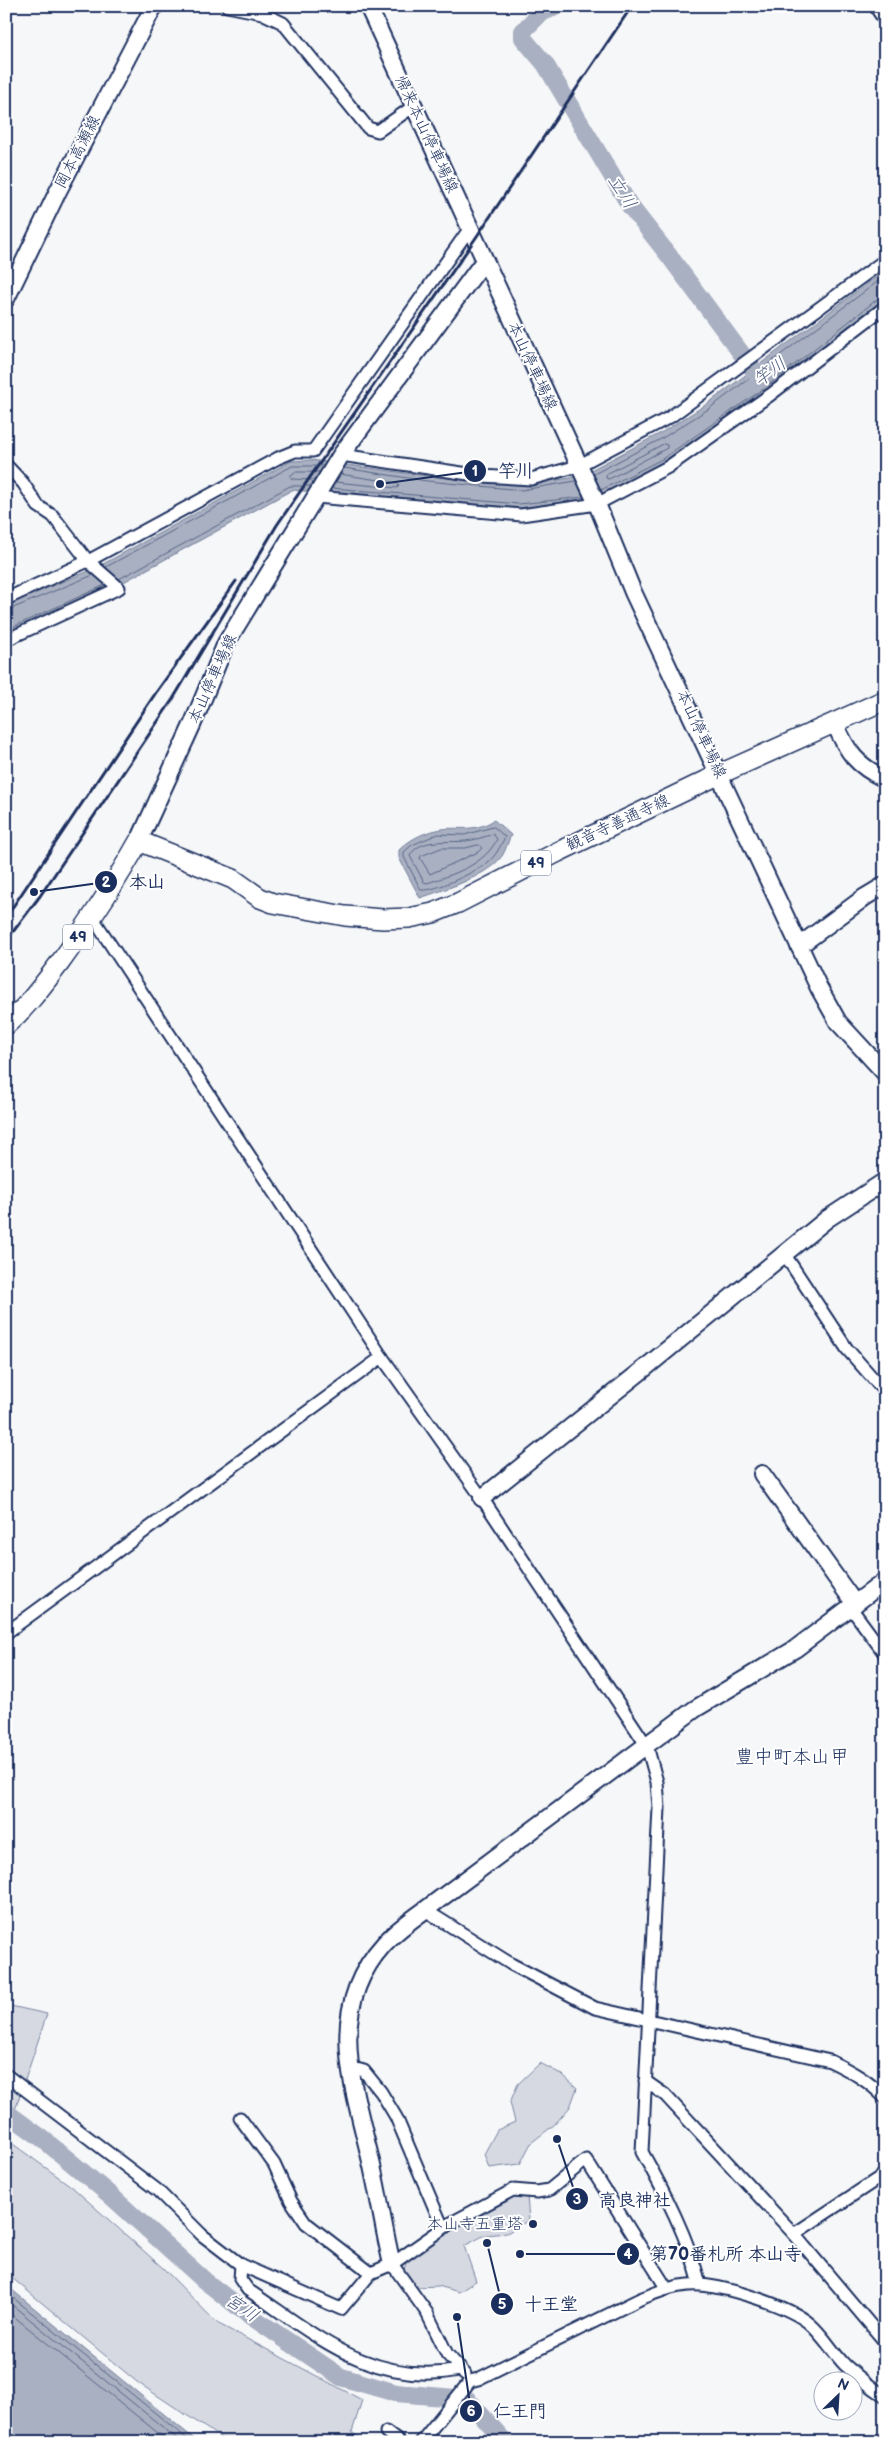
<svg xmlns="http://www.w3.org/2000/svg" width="891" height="2448" font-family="'Balsamiq Sans','Klee One',sans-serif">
  <rect width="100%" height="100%" fill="#f6f7f9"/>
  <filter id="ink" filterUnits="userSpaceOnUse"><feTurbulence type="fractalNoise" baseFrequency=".02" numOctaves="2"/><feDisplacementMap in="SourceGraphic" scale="10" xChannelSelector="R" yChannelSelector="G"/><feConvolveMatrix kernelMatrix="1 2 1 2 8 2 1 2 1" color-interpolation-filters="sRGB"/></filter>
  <g filter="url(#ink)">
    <g fill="#d6d9e2" stroke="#7884a0">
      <polygon points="6,2005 47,2014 6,2137"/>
      <polygon points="540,2063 563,2075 577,2088 570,2107 554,2125 531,2143 520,2164 489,2168 484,2154 497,2130 515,2122 510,2102 518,2084"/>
      <polygon points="6,2139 71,2186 164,2269 217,2323 362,2400 352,2432 365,2442 227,2442 137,2382 6,2273"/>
      <polygon points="512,2193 527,2196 529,2220 507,2233 485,2235 464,2246 476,2281 459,2292 438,2286 417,2287 403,2272 409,2255"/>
    </g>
    <g fill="#a9b0c1" stroke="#707c99">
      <polygon points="885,270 885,300 769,392 664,464 597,497 582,503 519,509 292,490 120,584 6,635 6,607 17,600 94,569 291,461 311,460 427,476 522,485 570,478 587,472 659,434 707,404"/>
      <path d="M494 820 511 835C508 841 506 850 502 856 487 877 443 890 420 898L399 858V850C409 840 422 833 437 830 457 825 472 834 494 820Z"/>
      <polygon points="6,2285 198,2442 6,2442"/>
    </g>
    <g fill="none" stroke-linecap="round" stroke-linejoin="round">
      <g stroke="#546386" stroke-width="1">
        <polygon points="664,444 667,445 667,448 609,479 606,478 607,474"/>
        <polyline points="344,468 427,481 522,490 576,481"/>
        <polyline points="594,474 661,439 710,408 885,276"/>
        <polyline points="314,480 292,479 290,476 295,472 320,472"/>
        <polyline points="335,482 397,488 399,486 397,483 340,474"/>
        <polyline points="332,488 519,504 583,497"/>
        <polyline points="601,490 662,459 766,387 880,297 885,296"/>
        <polyline points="106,567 292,466 323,466"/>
        <polyline points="119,579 290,486 311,486"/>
        <polyline points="6,611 93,575"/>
        <polyline points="6,630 105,585"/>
        <path d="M494 827 505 837C500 847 496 856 487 863 475 872 434 892 421 890L404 857V852L412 845 438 834 464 835Z"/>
        <path d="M493 834 497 839C485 865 452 875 427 883L424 882 410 856C419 837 449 843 466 841 475 840 484 837 493 834Z"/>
        <polygon points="479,845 482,848 478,852 430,874 420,858 421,856 441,848 465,848"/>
        <polyline points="6,2292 191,2442"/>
        <polyline points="6,2300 181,2442"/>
        <polyline points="6,2310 169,2442"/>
      </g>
      <g stroke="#a9b0c1" stroke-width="18">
        <polyline points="557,6 541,13 523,31 523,38 545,64 630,206 670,257 761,380"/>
        <polyline points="6,2112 43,2139 110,2195 205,2281 246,2313 341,2377 396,2393 467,2399 505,2442"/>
      </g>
      <defs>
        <g id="street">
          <polyline points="227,6 262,13 283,23 368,128 378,131 414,106"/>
          <polyline points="875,6 885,21"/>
          <polyline points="341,455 482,476 531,479 578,466 670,417 885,260"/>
          <polyline points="6,465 23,483 38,506 53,516 88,561 119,588 6,640"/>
          <polyline points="316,497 521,515 597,504 668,467 770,395 885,307"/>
          <polyline points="6,599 88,561 278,458 295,451 313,451 470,228"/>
          <path d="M93 918 382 1357 482 1498 647 1746 657 1782 659 1808 642 2152C665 2193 688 2238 700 2284"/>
          <polyline points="785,1255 847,1349 885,1392"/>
          <polyline points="851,1608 885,1654"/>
          <polyline points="6,1633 382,1357"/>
          <path d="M425 1910 511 1964 595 2008 830 2061C851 2071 869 2081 885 2098"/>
          <polyline points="349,2067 364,2071 381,2092 396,2117 443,2228"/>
          <path d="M6 2075 157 2190 202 2235 241 2265 240 2279 248 2290C316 2335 372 2387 460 2370"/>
          <polyline points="645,2081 665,2095 794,2234 885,2342"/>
          <polyline points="240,2118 274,2164 291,2201 306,2223 371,2273 392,2264 449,2224 513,2190 537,2192 549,2190 586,2160 667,2289"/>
          <polyline points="794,2234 885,2174"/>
          <polyline points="392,2264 427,2313 447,2354 465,2374"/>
          <polyline points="241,2265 341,2309 371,2273"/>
          <polyline points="386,2432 399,2442"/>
          <path d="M421 2442 470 2381 478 2379 640 2299C656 2293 671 2286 688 2285 716 2282 790 2306 810 2324 824 2336 833 2353 845 2365 857 2376 871 2387 885 2396"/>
        </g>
        <g id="secondary">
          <polyline points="368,6 597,504 633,592 819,988 838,1022 885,1073"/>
          <polyline points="6,299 58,191 154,6"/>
          <path d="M835 724C848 753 856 765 885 779"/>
          <polyline points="139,841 193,723 226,643 341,455 484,261"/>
          <polyline points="799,946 865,897 885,885"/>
          <polyline points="762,1474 855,1604"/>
          <polyline points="482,1498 645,1368 827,1219 885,1181"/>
          <path d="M392 2264C383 2227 378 2189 369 2153 351 2079 327 2007 384 1944 396 1931 411 1920 425 1910L695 1709 795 1649 885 1581"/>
        </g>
        <path id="primary" d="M6 1025C27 1007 42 986 59 964 88 924 115 884 139 841L233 879 260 898 273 903 345 916 383 919 409 918 433 913 458 903 558 852 720 774 885 700"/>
      </defs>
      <use href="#street" stroke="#1b2f5e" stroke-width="15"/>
      <use href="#secondary" stroke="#1b2f5e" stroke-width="20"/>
      <use href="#primary" stroke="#1b2f5e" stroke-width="22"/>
      <use href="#street" stroke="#fff" stroke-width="11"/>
      <use href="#secondary" stroke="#fff" stroke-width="16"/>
      <use href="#primary" stroke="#fff" stroke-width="19"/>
      <g stroke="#1b2f5e" stroke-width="3">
        <polyline points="6,917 157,691 236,581"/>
        <polyline points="6,941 40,896 173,699 277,525 475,239 632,6"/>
      </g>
    </g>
  </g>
  <circle fill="#1b2f5e" stroke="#fff" stroke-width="2" cx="533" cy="2224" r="5"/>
  <g text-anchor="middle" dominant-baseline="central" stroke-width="4" stroke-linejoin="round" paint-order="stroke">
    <g fill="#fff" stroke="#5f6d8e" stroke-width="1">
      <rect x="521" y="850.5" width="30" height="25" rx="4"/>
      <rect x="63" y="924.5" width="30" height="25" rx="4"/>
    </g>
    <g font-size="15" font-weight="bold" fill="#1b2f5e">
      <text x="536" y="863">49</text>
      <text x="78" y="937">49</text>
    </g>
    <g font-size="16" fill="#1b2f5e" stroke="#fff">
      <text transform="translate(426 134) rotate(65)">帰来本山停車場線</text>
      <text transform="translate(78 152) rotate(-63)">岡本高瀬線</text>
      <text transform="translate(532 366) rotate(65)">本山停車場線</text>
      <text transform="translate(213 679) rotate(-66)">本山停車場線</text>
      <text transform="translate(701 734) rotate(65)">本山停車場線</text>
      <text transform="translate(618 823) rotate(-25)">観音寺善通寺線</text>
    </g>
    <g font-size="16" fill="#1b2f5e" stroke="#fff" text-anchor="end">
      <text x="523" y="2224">本山寺五重塔</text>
    </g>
    <g font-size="18" font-style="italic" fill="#4d5c81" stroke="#fff">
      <text transform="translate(622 192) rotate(58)">立川</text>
      <text transform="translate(770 372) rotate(-37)">竿川</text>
      <text transform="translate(242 2308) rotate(35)">宮川</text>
    </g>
    <g font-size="19" fill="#1b2f5e" stroke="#fff">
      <text x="792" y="1757">豊中町本山甲</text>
    </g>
  </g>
  <path fill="none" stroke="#1b2f5e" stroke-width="2" d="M380 484L475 471M34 892L106 882M557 2139L577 2199M520 2254L628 2254M487 2243L502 2304M457 2317L471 2411"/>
  <g fill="#1b2f5e" stroke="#fff" stroke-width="2">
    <circle cx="380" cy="484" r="5"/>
    <circle cx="34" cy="892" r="5"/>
    <circle cx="557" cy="2139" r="5"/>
    <circle cx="520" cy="2254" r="5"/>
    <circle cx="487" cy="2243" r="5"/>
    <circle cx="457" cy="2317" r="5"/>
    <circle cx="475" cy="471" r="12"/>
    <circle cx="106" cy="882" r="12"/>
    <circle cx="577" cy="2199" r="12"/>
    <circle cx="628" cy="2254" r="12"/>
    <circle cx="502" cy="2304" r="12"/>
    <circle cx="471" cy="2411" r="12"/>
  </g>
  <g font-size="15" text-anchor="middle" font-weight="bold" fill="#fff">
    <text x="475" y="476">1</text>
    <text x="106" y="887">2</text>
    <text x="577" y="2204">3</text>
    <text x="628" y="2259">4</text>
    <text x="502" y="2309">5</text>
    <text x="471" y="2416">6</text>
  </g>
  <g font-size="18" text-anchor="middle" font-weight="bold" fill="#1b2f5e" stroke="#fff" stroke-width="4" stroke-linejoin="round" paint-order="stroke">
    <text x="516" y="477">竿川</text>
    <text x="147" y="888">本山</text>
    <text x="635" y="2206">高良神社</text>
    <text x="726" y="2260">第70番札所 本山寺</text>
    <text x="551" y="2310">十王堂</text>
    <text x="520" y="2417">仁王門</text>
  </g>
  <rect width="891" height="2448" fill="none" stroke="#fff" stroke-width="25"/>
  <rect x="12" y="12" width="866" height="2423" fill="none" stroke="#1b2f5e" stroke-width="2" filter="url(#ink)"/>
  <g transform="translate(838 2396) rotate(25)"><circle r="24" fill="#ffffff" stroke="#a4acbf"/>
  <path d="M0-4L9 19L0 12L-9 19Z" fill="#1b2f5e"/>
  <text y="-8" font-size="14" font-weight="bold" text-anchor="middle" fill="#1b2f5e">N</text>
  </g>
</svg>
